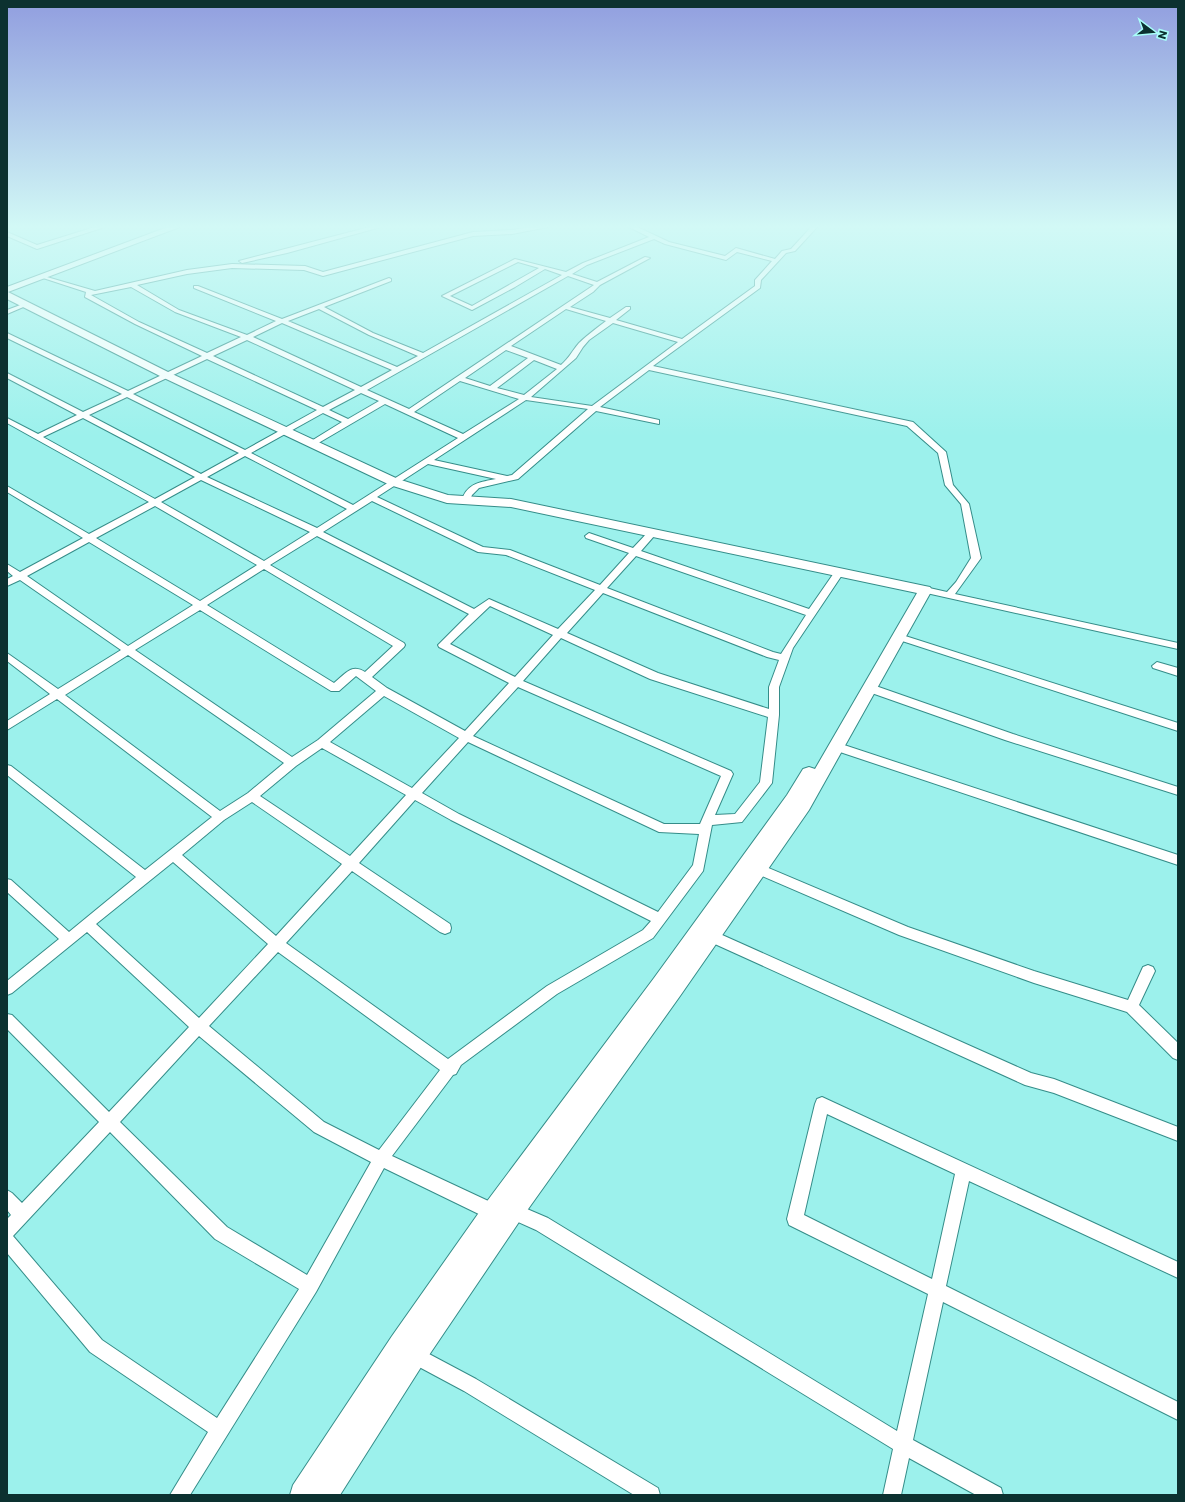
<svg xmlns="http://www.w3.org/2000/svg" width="1185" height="1502" font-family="Poppins,sans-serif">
  <rect width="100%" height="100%" fill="#9cf1ec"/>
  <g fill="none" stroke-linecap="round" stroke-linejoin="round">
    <defs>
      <g id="street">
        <polygon points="101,225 111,225 37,249 7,236 7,232 37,245"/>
        <polygon points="377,225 388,225 287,253 242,263 239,261"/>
        <path d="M543 225H558L512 234 473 236 323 276 304 270 232 268 187 274 137 285 179 310 247 335 276 321 194 288V286H198L282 319 389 278 391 279V281L324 307 373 333 423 353 562 275 545 269 515 287 472 310 442 296 515 259 566 272 583 263 649 237 625 225H633L669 242 725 256 736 248 775 259 782 251 791 249 813 225H819L795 251 786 253 761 280 760 288 653 366 913 422 946 452 953 485 969 504 981 558 955 594 1178 643V649L922 592V588L925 587 947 592 956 582 971 558 961 504 945 485 938 453 907 426 649 370 600 407 659 420V424L596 411 518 479 479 488 472 495 469 502 466 503 462 500C467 483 481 482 496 479L428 464 377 497 483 547 510 550 600 585 629 553 586 538 585 536 589 533 633 548 649 531H655V535L641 551 809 609 836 570H842L844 572 793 648 779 687V715L772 783 742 822 712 825 703 871 653 938 557 994 461 1065 456 1074 453 1075 392 1156 499 1206 501 1212 499 1218 493 1220 487 1218 384 1168 316 1292 190 1495H170L208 1432 90 1352 7 1253V1219L11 1215 7 1210V1190L12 1193 22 1203 99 1122 7 1029V1014L12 1015 109 1112 189 1027 87 932 12 993 7 995V981L59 939 7 892V879L11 880 69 932 136 877 7 775V765L11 766 145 870 212 817 57 699 7 730V721L50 694 7 661V653L58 689 121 650 20 580 7 586V579L13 576 7 571V564L20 572 83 538 7 492V486L89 534 149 502 7 423V418L38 434 77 415 7 378V373L83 412 122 394 7 338V333L128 391 202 356 135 324 85 297 86 292 40 277V275L95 291 187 270 232 264 305 266 323 272 473 232 512 230ZM654 239 665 244 726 260 737 252 772 261 755 280V286L682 339 616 320 630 309V307H626L610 318 570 307 593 292 600 285 650 258 645 257 597 282 572 274 587 265ZM518 262 539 268 472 306 450 296ZM568 276 594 285 409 409 367 390ZM131 287 175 312 241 337 207 353 139 322 91 295ZM319 309 369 335 418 356 397 367 288 321ZM566 309 606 321C597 328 587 335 579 343 572 351 570 357 561 365L511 346ZM282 323 392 370 361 387 253 337ZM613 323 678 342 592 406 531 397 576 358 583 347 589 340ZM247 340 355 390 323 407 213 356ZM506 350 528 358 490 386 465 378ZM207 359 317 410 245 450 133 394ZM534 360 557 369 524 395 497 388ZM460 381 519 399 463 434 414 412ZM361 393 379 401 348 419 329 410ZM127 397 239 453 201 474 89 415ZM526 400 588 409 512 475 507 476 434 460ZM385 404 458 438 353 505 251 453 323 413 342 422 308 443 315 445ZM83 418 195 477 155 499 43 437ZM245 456 347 509 317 528 207 477ZM201 480 310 532 264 561 161 502ZM372 501 478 552 506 555 595 590 558 629 489 599 474 609 323 532ZM155 506 257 565 200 601 96 538ZM317 536 469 614 438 645 439 647 509 683 465 731 387 688 372 677 404 647 405 645 404 643 270 565ZM89 542 193 605 128 646 27 576ZM636 556 806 615 781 654 773 652 607 588ZM264 569 393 646 365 672C352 663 345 674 334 683L207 605ZM603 593 767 657 779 660 769 687V709L658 673 567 633ZM490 606 553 635 515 677 450 644ZM200 610 331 691H339L356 676 376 691 318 740 292 757 135 650ZM561 638 650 679 768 717 760 782 735 814 715 815 733 774 731 771 523 681ZM128 655 284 763 248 793 220 811 65 695ZM518 687 721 776 700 824H664L473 736ZM384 696 459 738 412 788 330 742ZM468 742 659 832 699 834 693 865 658 912 459 814 422 793ZM322 748 406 795 350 856 260 796 296 766ZM415 800 451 820 651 921 643 930 547 986 448 1059 286 943 352 871 440 932 445 934 450 932 451 928 450 924 359 863ZM252 802 342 864 276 936 182 855 224 820ZM173 862 268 944 199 1018 96 924ZM278 952 440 1070 379 1150 324 1122 209 1026ZM199 1036 314 1132 371 1162 307 1275 227 1227 120 1122ZM110 1132 215 1239 299 1289 217 1418 102 1340 13 1236Z"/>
        <polygon points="23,304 28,305 7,314 7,310"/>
        <polygon points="899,634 1178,723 1178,731 896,639 894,637"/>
        <polygon points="1157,662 1178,668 1178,676 1153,668 1152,666"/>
        <polygon points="870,684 1013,734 1178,787 1178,795 1005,740 866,691 865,688"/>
        <polygon points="838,743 1178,855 1178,865 834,750 833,747"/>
        <polygon points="759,864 908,927 1034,971 1128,1000 1143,967 1148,965 1153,967 1155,971 1139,1005 1178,1043 1178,1060 1173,1058 1127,1012 1034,983 899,935 755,873 753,869 755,865"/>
        <polygon points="711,930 1031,1073 1054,1079 1178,1127 1178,1141 1054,1093 1025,1085 706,940 705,936 706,932"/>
        <path d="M822 1097 1178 1262V1278L969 1181 946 1286 1178 1402V1420L943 1302 913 1440 1001 1488 1003 1495H976L909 1458 901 1495H883L893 1449 536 1230 507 1217 505 1211 507 1205 513 1203 548 1218 897 1431 928 1294 789 1225 787 1219 815 1104 817 1099ZM827 1114 955 1174 932 1279 804 1215Z"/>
        <polygon points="414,1346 476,1379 658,1488 660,1495 634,1495 464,1391 408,1361 405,1355 408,1349"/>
      </g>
      <polygon id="secondary" points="173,225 185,225 8,292 170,373 398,479 448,495 511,499 925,586 930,587 932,590 809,810 680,996 521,1219 423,1364 340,1495 290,1495 293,1485 392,1336 485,1204 654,978 787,795 803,769 809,767 815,769 917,593 511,507 447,503 390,485 162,377 7,299 7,287"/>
    </defs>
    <use href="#street" stroke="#358d89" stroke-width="2"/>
    <use href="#secondary" stroke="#358d89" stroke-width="2"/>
    <use href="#street" fill="#fff" fill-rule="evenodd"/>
    <use href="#secondary" fill="#fff" fill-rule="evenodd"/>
  </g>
  <linearGradient id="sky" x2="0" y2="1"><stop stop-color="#919edf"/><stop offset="0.52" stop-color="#d2f9f6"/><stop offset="1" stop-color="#d2f9f6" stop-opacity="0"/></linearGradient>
  <rect width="1185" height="436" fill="url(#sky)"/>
  <rect width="1185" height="1502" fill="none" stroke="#0c3130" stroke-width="16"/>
  <g transform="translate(1153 32) rotate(106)" stroke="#a9fffa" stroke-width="3" paint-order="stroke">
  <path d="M0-3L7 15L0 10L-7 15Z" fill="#0c3130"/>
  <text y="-6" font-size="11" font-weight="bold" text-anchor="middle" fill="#0c3130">N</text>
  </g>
</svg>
